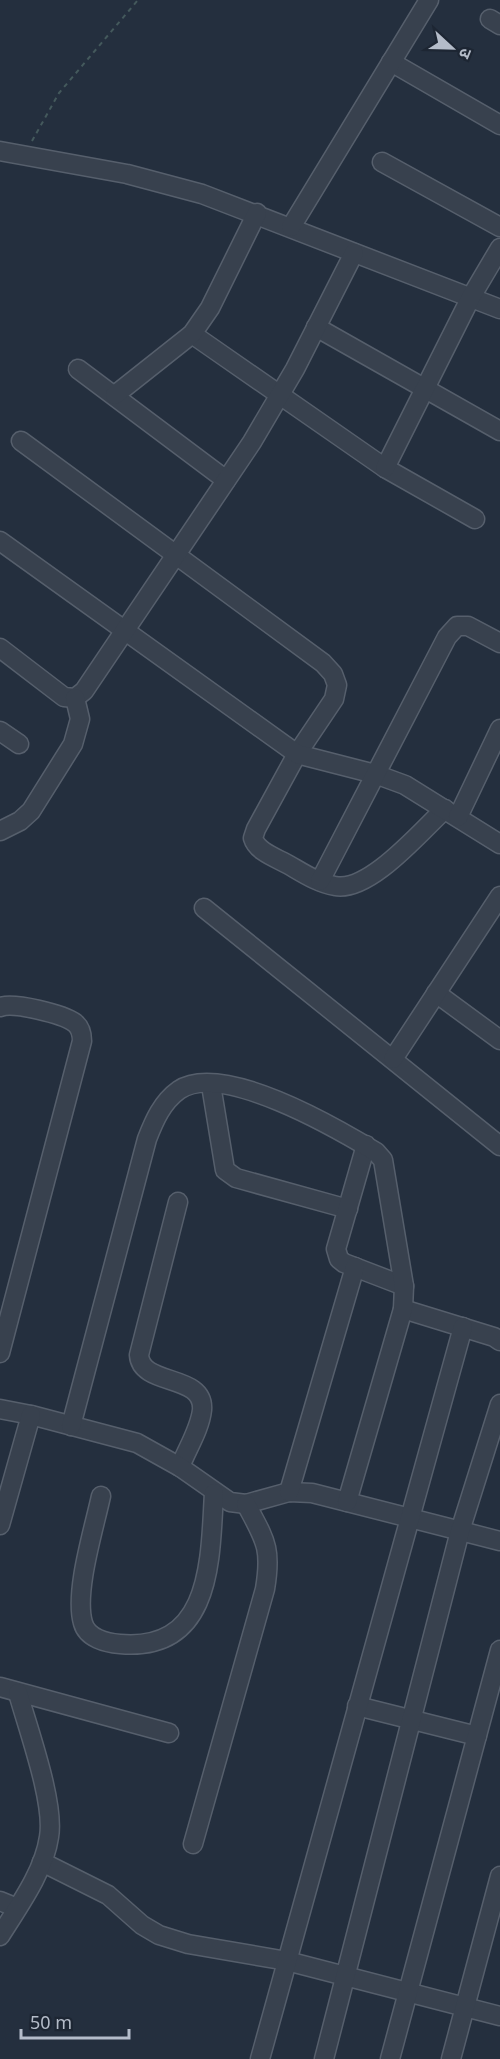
<svg xmlns="http://www.w3.org/2000/svg" width="500" height="2059" font-family="'Noto Sans','Noto Sans Devanagari',sans-serif">
  <rect width="100%" height="100%" fill="#242f3e"/>
  <g fill="none" stroke-linecap="round" stroke-linejoin="round">
    <defs>
      <g id="minor">
        <polyline points="490,19 500,25"/>
        <polyline points="391,62 500,125"/>
        <polyline points="0,151 127,174 202,194 500,309"/>
        <polyline points="382,162 500,227"/>
        <polyline points="291,227 429,0"/>
        <polyline points="316,327 500,431"/>
        <polyline points="192,334 385,468 475,519"/>
        <polyline points="78,369 226,480"/>
        <polyline points="115,395 192,334 210,308 257,213"/>
        <path d="M21 441 323 663 333 674 337 685 334 699 297 754 256 829 253 838C257 852 277 858 289 865 303 873 318 883 335 886 369 893 421 831 445 809"/>
        <polyline points="385,468 471,297 500,248"/>
        <polyline points="0,541 297,754 375,774 405,785 500,844"/>
        <polyline points="0,648 64,697 75,698 84,691 252,442 295,369 354,253"/>
        <polyline points="0,731 19,744"/>
        <polyline points="458,817 500,729"/>
        <polyline points="0,831 20,821 31,811 73,744 80,719 75,698"/>
        <polyline points="320,881 447,637 457,626 468,626 500,643"/>
        <polyline points="204,908 500,1146"/>
        <polyline points="436,993 500,1040"/>
        <path d="M0 1007C14 1002 63 1014 75 1023 81 1028 82 1034 82 1041L0 1353"/>
        <polyline points="393,1059 500,896"/>
        <polyline points="211,1085 225,1170 236,1178 348,1209"/>
        <polyline points="366,1145 336,1249 339,1259 344,1263 404,1286"/>
        <path d="M178 1202 139 1355C141 1387 205 1373 202 1410 200 1429 187 1449 180 1467"/>
        <polyline points="403,1309 494,1337 500,1341"/>
        <polyline points="0,1409 31,1415 137,1443 180,1467 230,1502 246,1504 289,1492 312,1493 500,1541"/>
        <path d="M71 1426 147 1139C154 1121 162 1102 179 1090 222 1061 338 1129 376 1152L383 1160 404 1286 403 1309 347 1502"/>
        <polyline points="289,1492 355,1267"/>
        <path d="M101 1496C94 1529 74 1592 83 1623 87 1638 106 1643 120 1644 213 1652 210 1558 214 1493"/>
        <polyline points="0,1525 31,1415"/>
        <polyline points="0,1687 169,1733"/>
        <polyline points="357,1706 477,1736"/>
        <path d="M193 1844 265 1589C272 1547 265 1540 246 1504"/>
        <polyline points="42,1862 108,1895 142,1925 159,1935 188,1944 287,1961 500,2016"/>
        <polyline points="0,1901 17,1908"/>
        <path d="M0 1936C18 1907 44 1872 49 1837 55 1803 28 1729 18 1693"/>
        <polyline points="260,2059 463,1327"/>
        <polyline points="324,2059 460,1531 500,1404"/>
        <polyline points="390,2059 500,1650"/>
        <polyline points="451,2059 500,1876"/>
      </g>
    </defs>
    <use href="#minor" stroke="#565f6c" stroke-width="21"/>
    <polyline stroke="#44595c" stroke-width="2" stroke-dasharray="4.5 4.5" stroke-linecap="butt" points="32,141 59,93 138,0"/>
    <use href="#minor" stroke="#38414e" stroke-width="18"/>
  </g>
  <g transform="translate(452 48) rotate(112)" stroke="#1d2633" stroke-width="4.5" paint-order="stroke">
  <path d="M0-4.5L10 22L0 15L-10 22Z" fill="#b4bcc9"/>
  <text y="-9" font-size="16" font-weight="bold" text-anchor="middle" fill="#b4bcc9">उ</text>
  </g>
  <path d="M21 2029v9h108v-9" fill="none" stroke="#b4bcc9" stroke-width="3"/>
  <text x="30" y="2029" font-size="18" fill="#b4bcc9" stroke="#1d2633" stroke-width="4.5" paint-order="stroke">50 m</text>
</svg>
